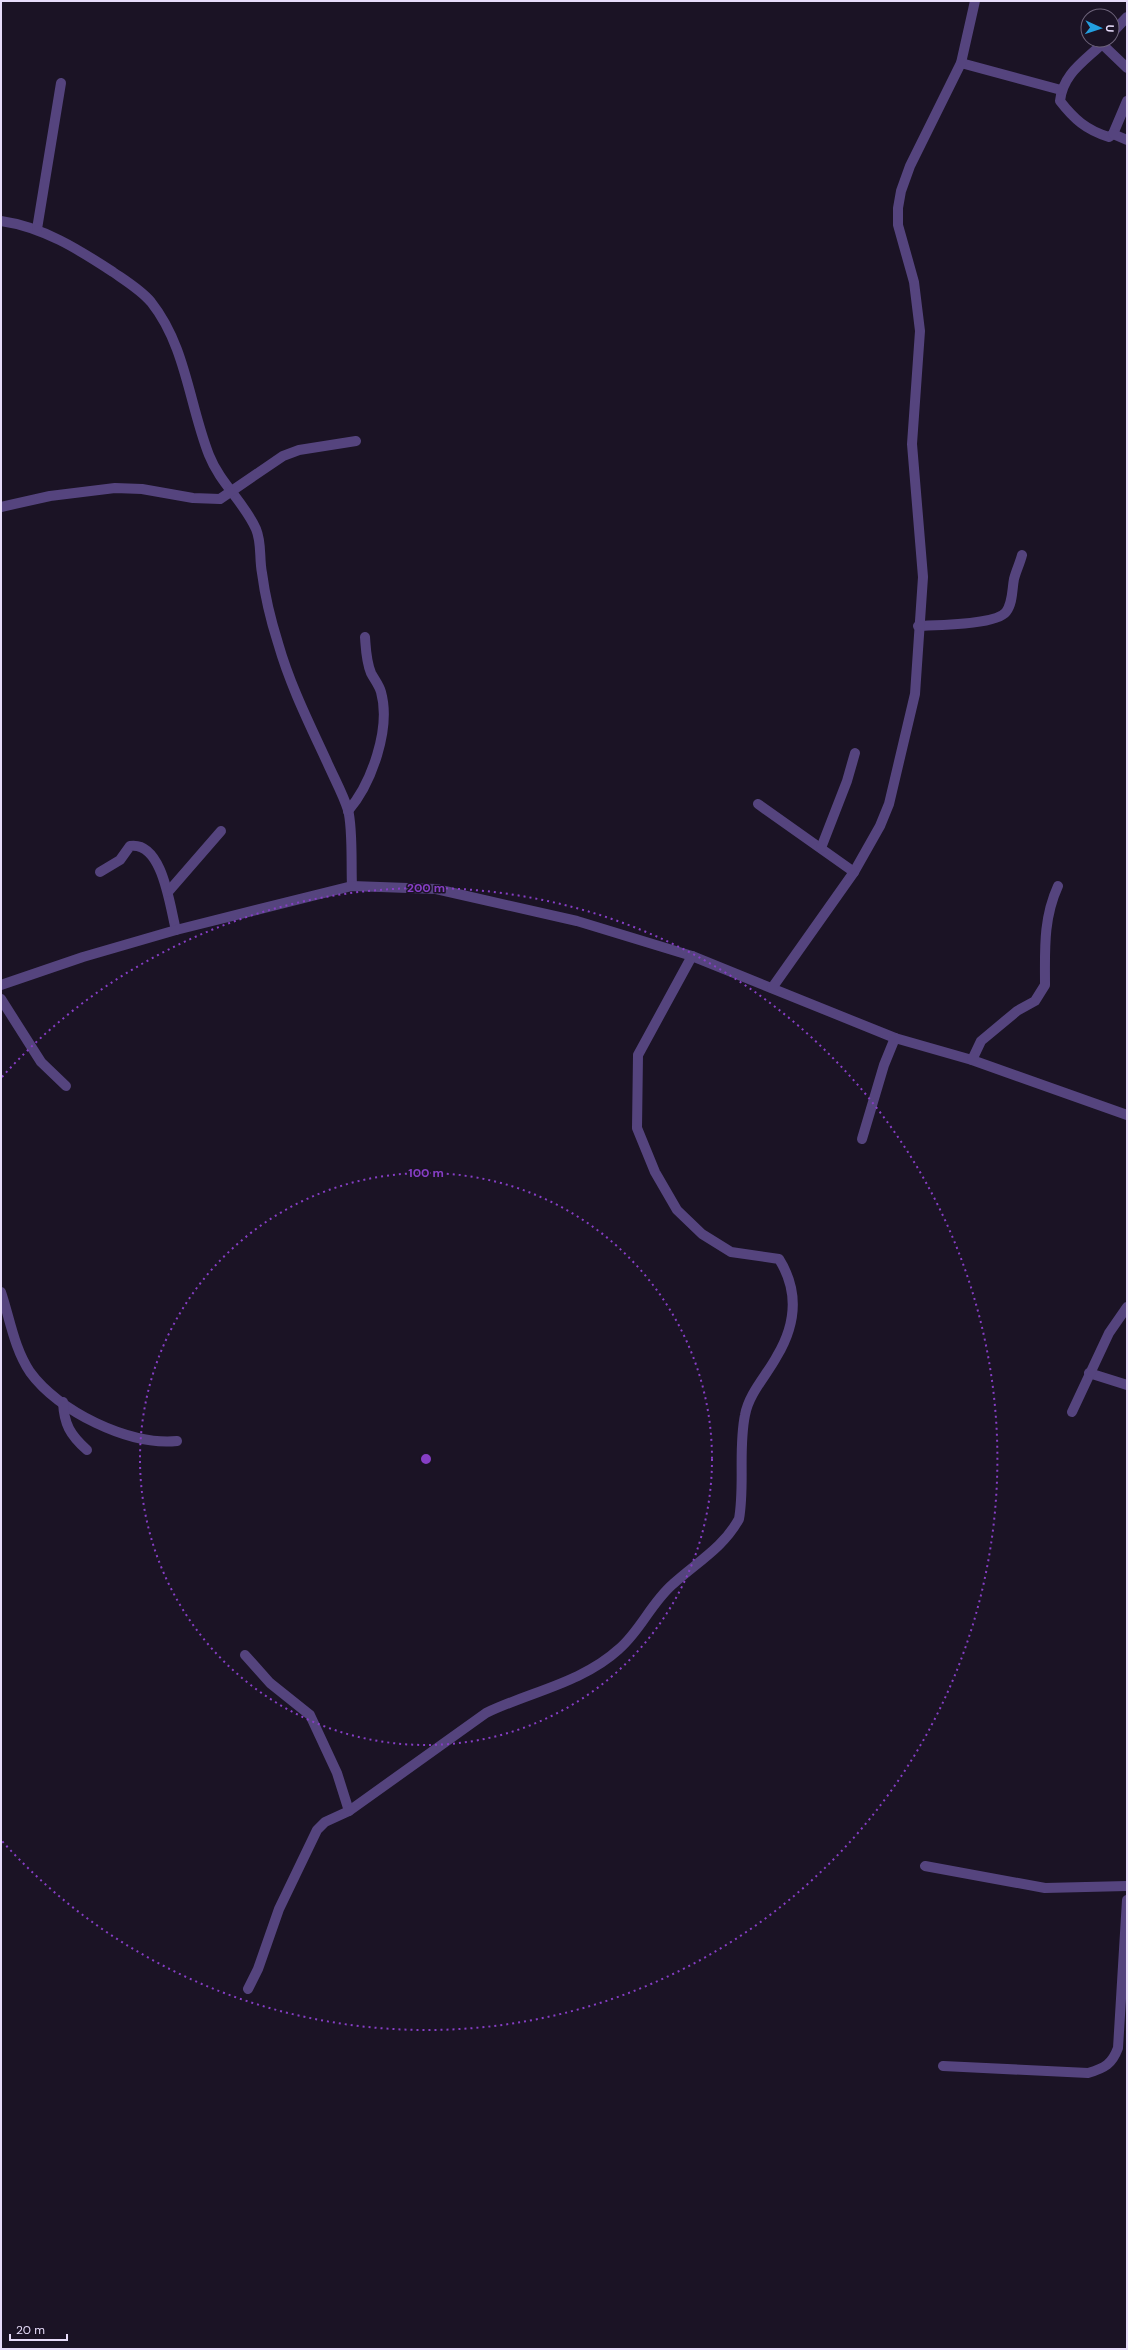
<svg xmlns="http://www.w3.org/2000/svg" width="1128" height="2350" font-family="'DM Sans',sans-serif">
  <rect width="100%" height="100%" fill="#1b1325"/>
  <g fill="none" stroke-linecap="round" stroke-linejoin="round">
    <g stroke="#55447e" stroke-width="10">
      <polyline points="1112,33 1127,17"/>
      <path d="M1106 40C1087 60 1063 72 1060 101 1074 119 1086 130 1109 137L1113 134 1127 101"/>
      <polyline points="1102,44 1127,68"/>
      <polyline points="961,63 1061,90"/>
      <polyline points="1113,134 1127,140"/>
      <path d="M1 221C43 227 78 249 113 272 126 281 141 290 151 302 186 346 189 404 209 455 220 483 244 502 256 529 262 543 259 558 262 573 265 596 271 621 278 643 290 685 309 723 327 762 334 778 343 794 348 810 353 828 351 866 352 886"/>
      <polyline points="37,229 61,83"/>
      <polyline points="1,507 50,496 115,488 142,489 193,498 220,499 283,456 299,450 356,441"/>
      <path d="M918 626C936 625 996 625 1006 612 1013 603 1012 589 1014 579 1016 571 1020 563 1022 555"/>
      <polyline points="758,804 854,872"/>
      <path d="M348 811C372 783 391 728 381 692 379 685 374 679 371 673 366 661 366 650 365 637"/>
      <polyline points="821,848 847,781 855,753"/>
      <path d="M100 872 120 860 130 846C163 841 170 908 176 930"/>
      <polyline points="168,892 221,831"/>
      <polyline points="1,985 83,957 176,930 352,886 436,889 577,921 692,956 895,1038 972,1060 1127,1115"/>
      <polyline points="772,988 854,872 880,826 889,804 915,694 923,577 912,444 920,331 914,282 898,225 898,208 901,191 910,166 961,63 975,1"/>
      <polyline points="1,999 41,1062 66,1086"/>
      <path d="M972 1060 981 1041 1017 1011 1035 1001 1045 985C1045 950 1043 919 1058 886"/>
      <polyline points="862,1139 884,1065 895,1038"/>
      <path d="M1 1292C10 1319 14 1348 30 1372 58 1411 129 1446 177 1441"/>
      <polyline points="1089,1373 1127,1385"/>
      <path d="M63 1402C64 1424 70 1435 87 1450"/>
      <polyline points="1072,1412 1109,1333 1127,1307"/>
      <polyline points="245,1655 270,1683 310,1715 337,1773 349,1811"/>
      <polyline points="925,1866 1045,1888 1127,1886"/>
      <path d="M248 1989 258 1969 279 1909 317 1830 325 1822 349 1811 486 1713C529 1692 582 1683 619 1649 641 1630 651 1603 673 1584 697 1562 723 1548 739 1519 745 1485 738 1449 745 1415 749 1393 767 1375 777 1356 796 1324 799 1291 779 1259L731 1252 702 1234 677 1210 655 1172 637 1128 638 1055 692 956"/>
      <path d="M943 2066 1088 2073C1105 2068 1112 2064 1118 2048L1127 1900"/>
    </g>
  </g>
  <g fill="none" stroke="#863ec5" stroke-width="2" stroke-dasharray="2 4">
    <circle cx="426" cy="1459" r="286"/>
    <path d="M2 1077A571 571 0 1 1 2 1841"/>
  </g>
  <circle cx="426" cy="1459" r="6" fill="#863ec5" stroke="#1b1325" stroke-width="2"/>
  <g font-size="12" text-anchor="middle" font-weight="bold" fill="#863ec5" stroke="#1b1325" stroke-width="3" stroke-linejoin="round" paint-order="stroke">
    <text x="426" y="892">200 m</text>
    <text x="426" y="1177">100 m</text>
  </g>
  <rect width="1128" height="2350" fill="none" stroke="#e7dcfa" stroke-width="4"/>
  <g transform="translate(1100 28) rotate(93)"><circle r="19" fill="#1b1325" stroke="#6d637a"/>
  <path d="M0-3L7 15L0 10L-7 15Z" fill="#239fe0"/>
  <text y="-6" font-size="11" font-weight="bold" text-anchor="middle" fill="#e7dcfa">U</text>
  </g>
  <path d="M10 2334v6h57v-6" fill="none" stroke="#e7dcfa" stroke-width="2"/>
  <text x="16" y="2334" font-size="12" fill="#e7dcfa" stroke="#1b1325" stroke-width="3" paint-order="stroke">20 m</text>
</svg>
